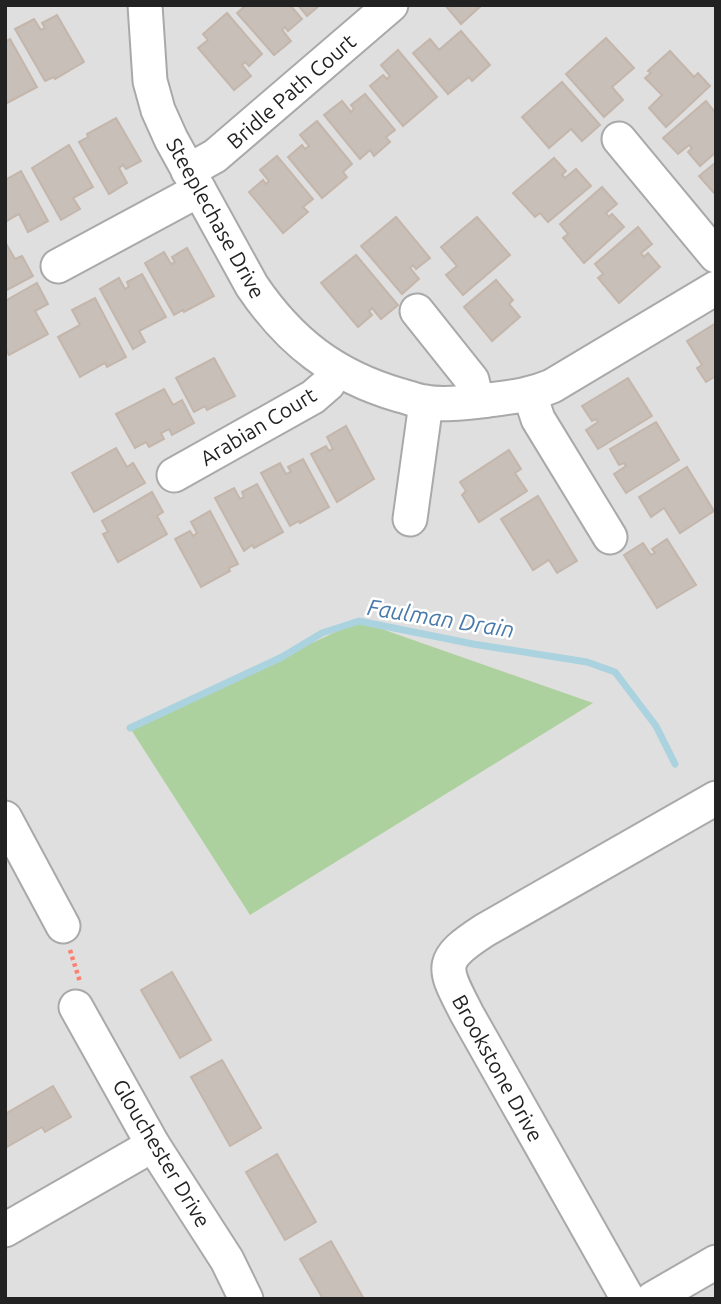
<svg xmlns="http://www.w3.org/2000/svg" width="721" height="1304" font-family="Ubuntu,sans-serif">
  <rect width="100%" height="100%" fill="#f2efe9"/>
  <rect fill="#e0dfdf" x="5" y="5" width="711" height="1294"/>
  <polygon fill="#add19e" points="359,621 593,703 250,915 130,728"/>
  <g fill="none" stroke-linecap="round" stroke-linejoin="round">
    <polyline stroke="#aad3df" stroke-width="7" points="130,728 282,657 322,633 359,621 473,644 587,662 615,672 656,726 675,764"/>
  </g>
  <g fill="#c7bfb8" stroke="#c4b6ab" stroke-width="2">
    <polygon points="246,5 290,5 302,19 288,31 285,27 282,30 291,41 274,55 237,13"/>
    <polygon points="298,5 320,5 307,16"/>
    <polygon points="445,5 482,5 461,24"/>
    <polygon points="227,13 262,54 249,66 245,62 242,65 251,76 234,90 198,48 208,40 203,34"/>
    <polygon points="57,15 84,62 55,79 54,77 45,81 15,29 34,19 41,30 45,28 42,23"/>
    <polygon points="461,31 490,65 472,81 469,77 448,94 413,53 430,39 439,50"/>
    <polygon points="606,38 634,68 612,87 623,100 604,117 566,74"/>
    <polygon points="10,39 37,87 7,103 5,102 5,42"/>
    <polygon points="398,50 437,97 403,126 370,86 383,75 387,79 390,76 381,65"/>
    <polygon points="670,51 694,77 698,73 710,86 666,127 649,108 662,95 645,78 651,73 648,71"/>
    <polygon points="562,82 600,125 582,141 571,129 549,148 522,117"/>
    <polygon points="365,94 395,130 386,137 390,142 374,156 370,150 360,159 324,115 342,101 351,112 354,109 351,105"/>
    <polygon points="706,101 714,111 716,109 716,152 700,166 688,152 692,148 689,145 678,154 663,138"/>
    <polygon points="116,118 141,161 126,169 123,165 119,168 127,183 109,194 79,142 88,137 87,134"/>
    <polygon points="317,121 352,164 343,172 347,177 322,198 288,157 302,145 305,149 309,146 300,135"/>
    <polygon points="69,145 93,187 73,198 80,209 61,220 32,168"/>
    <polygon points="277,156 313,199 303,207 308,212 283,233 249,192 263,180 266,184 269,181 260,170"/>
    <polygon points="554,158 566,171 562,175 565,178 576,169 591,186 548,222 540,213 535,217 513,193"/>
    <polygon points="716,162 716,191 714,193 699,176"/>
    <polygon points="21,171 48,221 28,232 19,214 5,222 5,180"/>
    <polygon points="602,187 617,204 606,213 609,217 612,214 624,227 584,263 563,238 568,234 560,224"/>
    <polygon points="396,217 430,258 416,269 413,265 410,268 419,279 402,294 361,246"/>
    <polygon points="477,217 510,255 463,295 446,275 457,266 441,247"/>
    <polygon points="638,227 652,244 641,253 644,257 648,253 660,267 619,303 598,278 603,274 595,264"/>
    <polygon points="5,242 15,259 22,256 33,276 5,291"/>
    <polygon points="187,248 214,296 184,312 183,310 174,315 145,263 164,252 171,264 175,262 172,257"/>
    <polygon points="356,255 398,305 381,319 372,308 369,311 372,315 358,327 321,283"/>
    <polygon points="142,274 166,317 139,331 145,342 133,349 100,289 119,278 125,289 129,287 127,282"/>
    <polygon points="496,280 513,300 509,304 520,317 492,341 464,307"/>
    <polygon points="37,283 48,304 35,311 48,334 9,355 5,348 5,301"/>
    <polygon points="95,298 126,357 107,367 105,363 80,377 58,337 80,325 72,310"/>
    <polygon points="716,323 716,376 706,382 697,368 702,365 687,341"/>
    <polygon points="214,358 235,396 207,410 205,406 194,412 176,378"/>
    <polygon points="628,378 652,416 598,449 586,430 598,422 596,419 592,421 582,406"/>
    <polygon points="164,389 173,405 182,400 194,423 172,435 169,429 161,433 164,439 149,447 146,442 135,448 116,414"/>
    <polygon points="656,422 679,460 626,493 614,474 626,466 624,463 619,465 610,449"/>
    <polygon points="346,426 374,479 337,502 311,454 326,446 329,451 333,449 327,437"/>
    <polygon points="116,448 127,467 133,463 145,483 94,512 72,473"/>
    <polygon points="509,450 521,469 515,473 527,491 479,522 462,495 466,491 460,482"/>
    <polygon points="303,459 329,507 300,523 299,521 290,526 261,473 280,463 286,474 291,472 288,467"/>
    <polygon points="687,467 714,511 680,533 664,508 651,517 639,497"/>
    <polygon points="257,484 283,532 254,548 252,545 244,551 215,498 234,488 240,499 244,497 242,492"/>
    <polygon points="152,492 163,512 157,516 167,534 118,562 103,534 108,532 102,521"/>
    <polygon points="538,496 577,561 557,573 549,560 533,570 501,519"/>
    <polygon points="210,511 238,564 229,568 230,571 201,587 175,539 190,531 193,536 197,533 191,522"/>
    <polygon points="667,539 696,585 657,608 624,555 643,543 651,555 655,553 652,549"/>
    <polygon points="172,972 211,1040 180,1058 141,990"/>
    <polygon points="222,1060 261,1128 230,1146 191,1077"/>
    <polygon points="53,1086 71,1117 45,1132 42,1127 5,1148 5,1114"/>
    <polygon points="277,1154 316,1222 285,1240 246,1172"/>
    <polygon points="331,1241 364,1299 323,1299 300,1259"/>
  </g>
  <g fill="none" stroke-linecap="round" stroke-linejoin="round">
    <defs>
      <g id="minor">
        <path d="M145 5 150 81 158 110 171 139 252 286C290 342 334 376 399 395 408 397 416 401 425 402 445 406 470 402 489 400 512 397 531 395 552 386L716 288"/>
        <polyline points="619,139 716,256"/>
        <polyline points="188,171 215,156 391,5"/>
        <polyline points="58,266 199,190"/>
        <polyline points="417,311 472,380 477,401"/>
        <polyline points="530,395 538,419 610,537"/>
        <polyline points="174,475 313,397 328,384 337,370"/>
        <polyline points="410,519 426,403"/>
        <polyline points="5,818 63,926"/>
        <polyline points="76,1007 153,1145 227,1260 246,1299"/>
        <polyline points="5,1230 153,1145"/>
        <path d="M628 1299 467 1014C443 967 437 961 485 930L716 798"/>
        <polyline points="652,1299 716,1262"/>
      </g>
    </defs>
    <use href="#minor" stroke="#a9a9a9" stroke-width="37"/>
    <polyline stroke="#fa8072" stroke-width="4.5" stroke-dasharray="3.5 3.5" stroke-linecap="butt" points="70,950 80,982"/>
    <use href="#minor" stroke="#fff" stroke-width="33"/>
  </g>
  <g text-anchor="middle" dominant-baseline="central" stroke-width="5" stroke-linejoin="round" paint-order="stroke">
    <g font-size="21" fill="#222" stroke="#fff">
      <text transform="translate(291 91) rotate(-41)">Bridle Path Court</text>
      <text transform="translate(216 218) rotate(61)">Steeplechase Drive</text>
      <text transform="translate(258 426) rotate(-31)">Arabian Court</text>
      <text transform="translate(498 1068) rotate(61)">Brookstone Drive</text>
      <text transform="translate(162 1153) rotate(59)">Glouchester Drive</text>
    </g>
    <g font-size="23" font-style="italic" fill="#4a7aab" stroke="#fff">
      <text transform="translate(441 618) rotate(9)">Faulman Drain</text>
    </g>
  </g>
  <rect width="721" height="1304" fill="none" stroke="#222222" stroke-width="14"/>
</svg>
